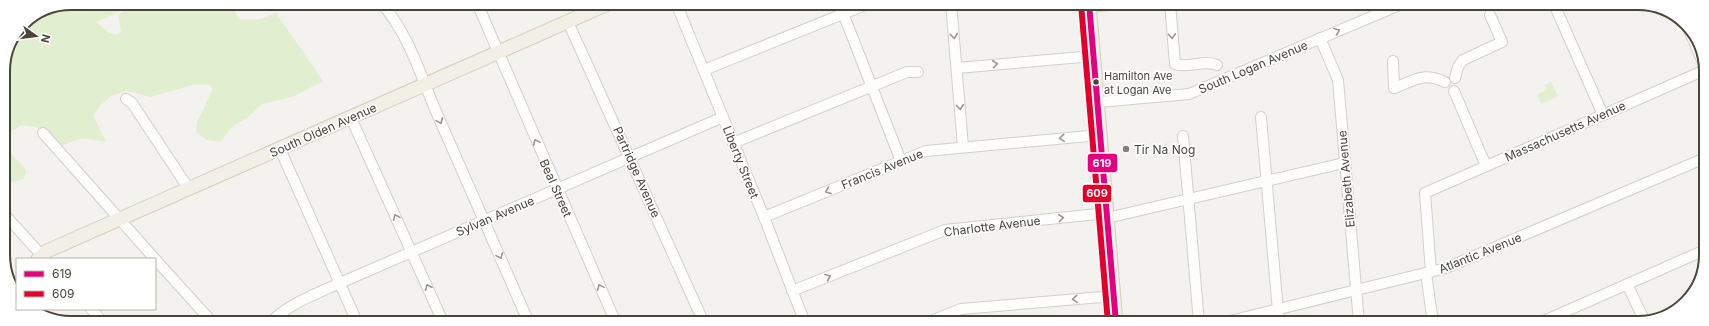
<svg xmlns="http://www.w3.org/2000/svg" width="1709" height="326" font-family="Inter,sans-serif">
  <rect width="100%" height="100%" fill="#f4f2ee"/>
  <g fill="#e1eecf" fill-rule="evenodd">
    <path d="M71 3H230L239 19H261L276 13 323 81 292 97 262 104 249 116 232 127 220 142 207 140 196 132 197 122 213 89 210 85H193L150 97 127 91 111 96 102 104 93 115 106 142 82 138 59 147 44 136 37 127 22 125 5 135 4 139 3 72 9 70 11 66 3 69 8 45 23 23 45 8ZM123 10V12L118 14 121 31 117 35 107 32 97 22Z"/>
    <polygon points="1551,82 1558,96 1541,104 1537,94 1547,90 1545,85"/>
    <polygon points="4,145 26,170 24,179 11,182 4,182"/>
  </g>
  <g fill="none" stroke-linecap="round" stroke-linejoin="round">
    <defs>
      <g id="minor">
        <path d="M381 3C410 35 421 78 438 116 468 185 498 254 529 323"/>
        <polyline points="477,3 616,323"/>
        <polyline points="676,3 764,217 805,323"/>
        <polyline points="839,3 901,161"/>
        <polyline points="951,3 963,147"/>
        <path d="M1170 3 1175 64C1188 69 1204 59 1217 65"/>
        <polyline points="1554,4 1603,115"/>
        <polyline points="1089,7 1127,3"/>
        <polyline points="568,22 704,323"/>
        <polyline points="1686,23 1705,67"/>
        <polyline points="1320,38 1338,80 1359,323"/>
        <path d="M1393 61 1394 88C1416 80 1422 72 1445 82"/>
        <polyline points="957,68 1094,56"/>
        <polyline points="704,70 870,3"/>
        <polyline points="1455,78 1458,67 1463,60 1502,42 1490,15"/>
        <polyline points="1454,91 1486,166"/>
        <polyline points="126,99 132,103 189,189"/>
        <polyline points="1098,102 1189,94 1402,4"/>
        <polyline points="1261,117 1279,323"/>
        <polyline points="351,118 443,322"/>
        <polyline points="43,133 155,259"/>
        <polyline points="1183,136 1199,323"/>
        <polyline points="733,143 907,72 918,72"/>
        <polyline points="280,149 357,322"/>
        <polyline points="5,215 45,259"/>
        <polyline points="764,217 926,151 1100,135"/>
        <polyline points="1107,218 1344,163"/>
        <polyline points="155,259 212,322"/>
        <polyline points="1431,272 1425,193 1705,70"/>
        <polyline points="1426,273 1433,323"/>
        <polyline points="1627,284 1645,322"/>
        <polyline points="792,291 945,230 1107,213"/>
        <polyline points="91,309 103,322"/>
        <path d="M271 322C290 303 316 294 340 283L723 117"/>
        <polyline points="926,323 961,309 1114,296"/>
        <polyline points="1222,323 1446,268 1705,158"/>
        <polyline points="1539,323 1705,250"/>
      </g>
      <g id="major">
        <polyline points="1089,3 1116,323"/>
        <polyline points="38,259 47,251 610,3"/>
        <polyline points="14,287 17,283"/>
      </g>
    </defs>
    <use href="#minor" stroke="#d2d0cb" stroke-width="12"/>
    <use href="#major" stroke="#d6cebb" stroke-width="15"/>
    <use href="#minor" stroke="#fdfdfc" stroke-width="10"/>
    <use href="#major" stroke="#f2efe6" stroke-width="13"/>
    <defs>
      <polyline id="bus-1" points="1089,3 1116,323"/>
      <polyline id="bus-2" points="1081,4 1108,323"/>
    </defs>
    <use href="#bus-1" stroke="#fff" stroke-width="9"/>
    <use href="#bus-2" stroke="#fff" stroke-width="9"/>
    <use href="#bus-1" stroke="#e5007d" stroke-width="6"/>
    <use href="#bus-2" stroke="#e4002b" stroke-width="6"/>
  </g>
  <defs><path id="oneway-chevron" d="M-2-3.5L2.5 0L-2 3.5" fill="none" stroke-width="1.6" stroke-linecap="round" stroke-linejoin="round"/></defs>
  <g stroke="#9b9791">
    <use href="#oneway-chevron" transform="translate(1337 31) rotate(-23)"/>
    <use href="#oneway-chevron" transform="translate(954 36) rotate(85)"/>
    <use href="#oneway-chevron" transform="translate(1172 36) rotate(86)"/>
    <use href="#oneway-chevron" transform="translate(995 64) rotate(-6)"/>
    <use href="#oneway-chevron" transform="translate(960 107) rotate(85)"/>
    <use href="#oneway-chevron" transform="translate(440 121) rotate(66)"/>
    <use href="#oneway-chevron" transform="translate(1062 138) rotate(175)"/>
    <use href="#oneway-chevron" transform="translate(536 142) rotate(-114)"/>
    <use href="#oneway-chevron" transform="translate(828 191) rotate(158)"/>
    <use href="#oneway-chevron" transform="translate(396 217) rotate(-114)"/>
    <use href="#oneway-chevron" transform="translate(1061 218) rotate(-5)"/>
    <use href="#oneway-chevron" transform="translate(500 256) rotate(66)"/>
    <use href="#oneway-chevron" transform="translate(828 277) rotate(-22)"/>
    <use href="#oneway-chevron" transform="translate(428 287) rotate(-113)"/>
    <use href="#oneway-chevron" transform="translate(600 287) rotate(-114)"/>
    <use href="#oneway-chevron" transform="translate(1075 299) rotate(175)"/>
  </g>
  <circle fill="#4b4439" stroke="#fff" stroke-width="1.5" cx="1096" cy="82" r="3.5"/>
  <circle fill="#868178" stroke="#fff" stroke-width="1.5" cx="1126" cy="149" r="4"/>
  <g text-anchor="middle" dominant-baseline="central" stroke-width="3.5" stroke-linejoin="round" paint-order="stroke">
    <g font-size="11" fill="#4b4439" stroke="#fff" text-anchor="start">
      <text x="1104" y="76">Hamilton Ave<tspan x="1104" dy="14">at Logan Ave</tspan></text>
    </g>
    <g font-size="12" fill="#4b4439" stroke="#fff">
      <text transform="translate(1253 67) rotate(-23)">South Logan Avenue</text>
      <text transform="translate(323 130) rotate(-24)">South Olden Avenue</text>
      <text transform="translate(1565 131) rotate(-24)">Massachusetts Avenue</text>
      <text transform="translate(741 162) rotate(68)">Liberty Street</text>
      <text transform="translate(882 169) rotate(-22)">Francis Avenue</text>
      <text transform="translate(637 172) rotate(66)">Partridge Avenue</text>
      <text transform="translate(1346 179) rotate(-95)">Elizabeth Avenue</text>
      <text transform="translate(556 188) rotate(66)">Beal Street</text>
      <text transform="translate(495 216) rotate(-23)">Sylvan Avenue</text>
      <text transform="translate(992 226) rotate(-7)">Charlotte Avenue</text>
      <text transform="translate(1480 253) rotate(-22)">Atlantic Avenue</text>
    </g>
    <g font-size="12" fill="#4b4439" stroke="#fff" text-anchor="start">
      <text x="1134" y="149">Tir Na Nog</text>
    </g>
  </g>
  <path d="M0 0H1709V326H0ZM71 10H1638A61 61 0 0 1 1699 71V255A61 61 0 0 1 1638 316H71A61 61 0 0 1 10 255V71A61 61 0 0 1 71 10Z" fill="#fff" fill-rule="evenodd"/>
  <path fill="none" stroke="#4b4439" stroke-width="2" d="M71 10H1638A61 61 0 0 1 1699 71V255A61 61 0 0 1 1638 316H71A61 61 0 0 1 10 255V71A61 61 0 0 1 71 10Z"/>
  <g stroke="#fff" stroke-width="1.5">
    <rect x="1087" y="153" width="31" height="20" rx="4" fill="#e5007d"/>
    <rect x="1082" y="184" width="30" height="19" rx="4" fill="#e4002b"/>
  </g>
  <g font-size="11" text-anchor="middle" font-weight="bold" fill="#fff">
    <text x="1102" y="167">619</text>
    <text x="1097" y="197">609</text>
  </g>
  <rect x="16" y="258" width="140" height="52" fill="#ffffff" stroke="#b7b4b0"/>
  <rect x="24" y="271" width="20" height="6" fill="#e5007d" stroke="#b7b4b0"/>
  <text x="52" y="278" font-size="12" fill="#4b4439">619</text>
  <rect x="24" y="291" width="20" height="6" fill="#e4002b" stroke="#b7b4b0"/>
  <text x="52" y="298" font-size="12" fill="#4b4439">609</text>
  <g transform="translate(36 36) rotate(104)" stroke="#ffffff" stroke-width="3" paint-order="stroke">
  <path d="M0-3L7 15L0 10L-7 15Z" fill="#4b4439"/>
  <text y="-6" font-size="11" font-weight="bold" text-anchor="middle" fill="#4b4439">N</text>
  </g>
</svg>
